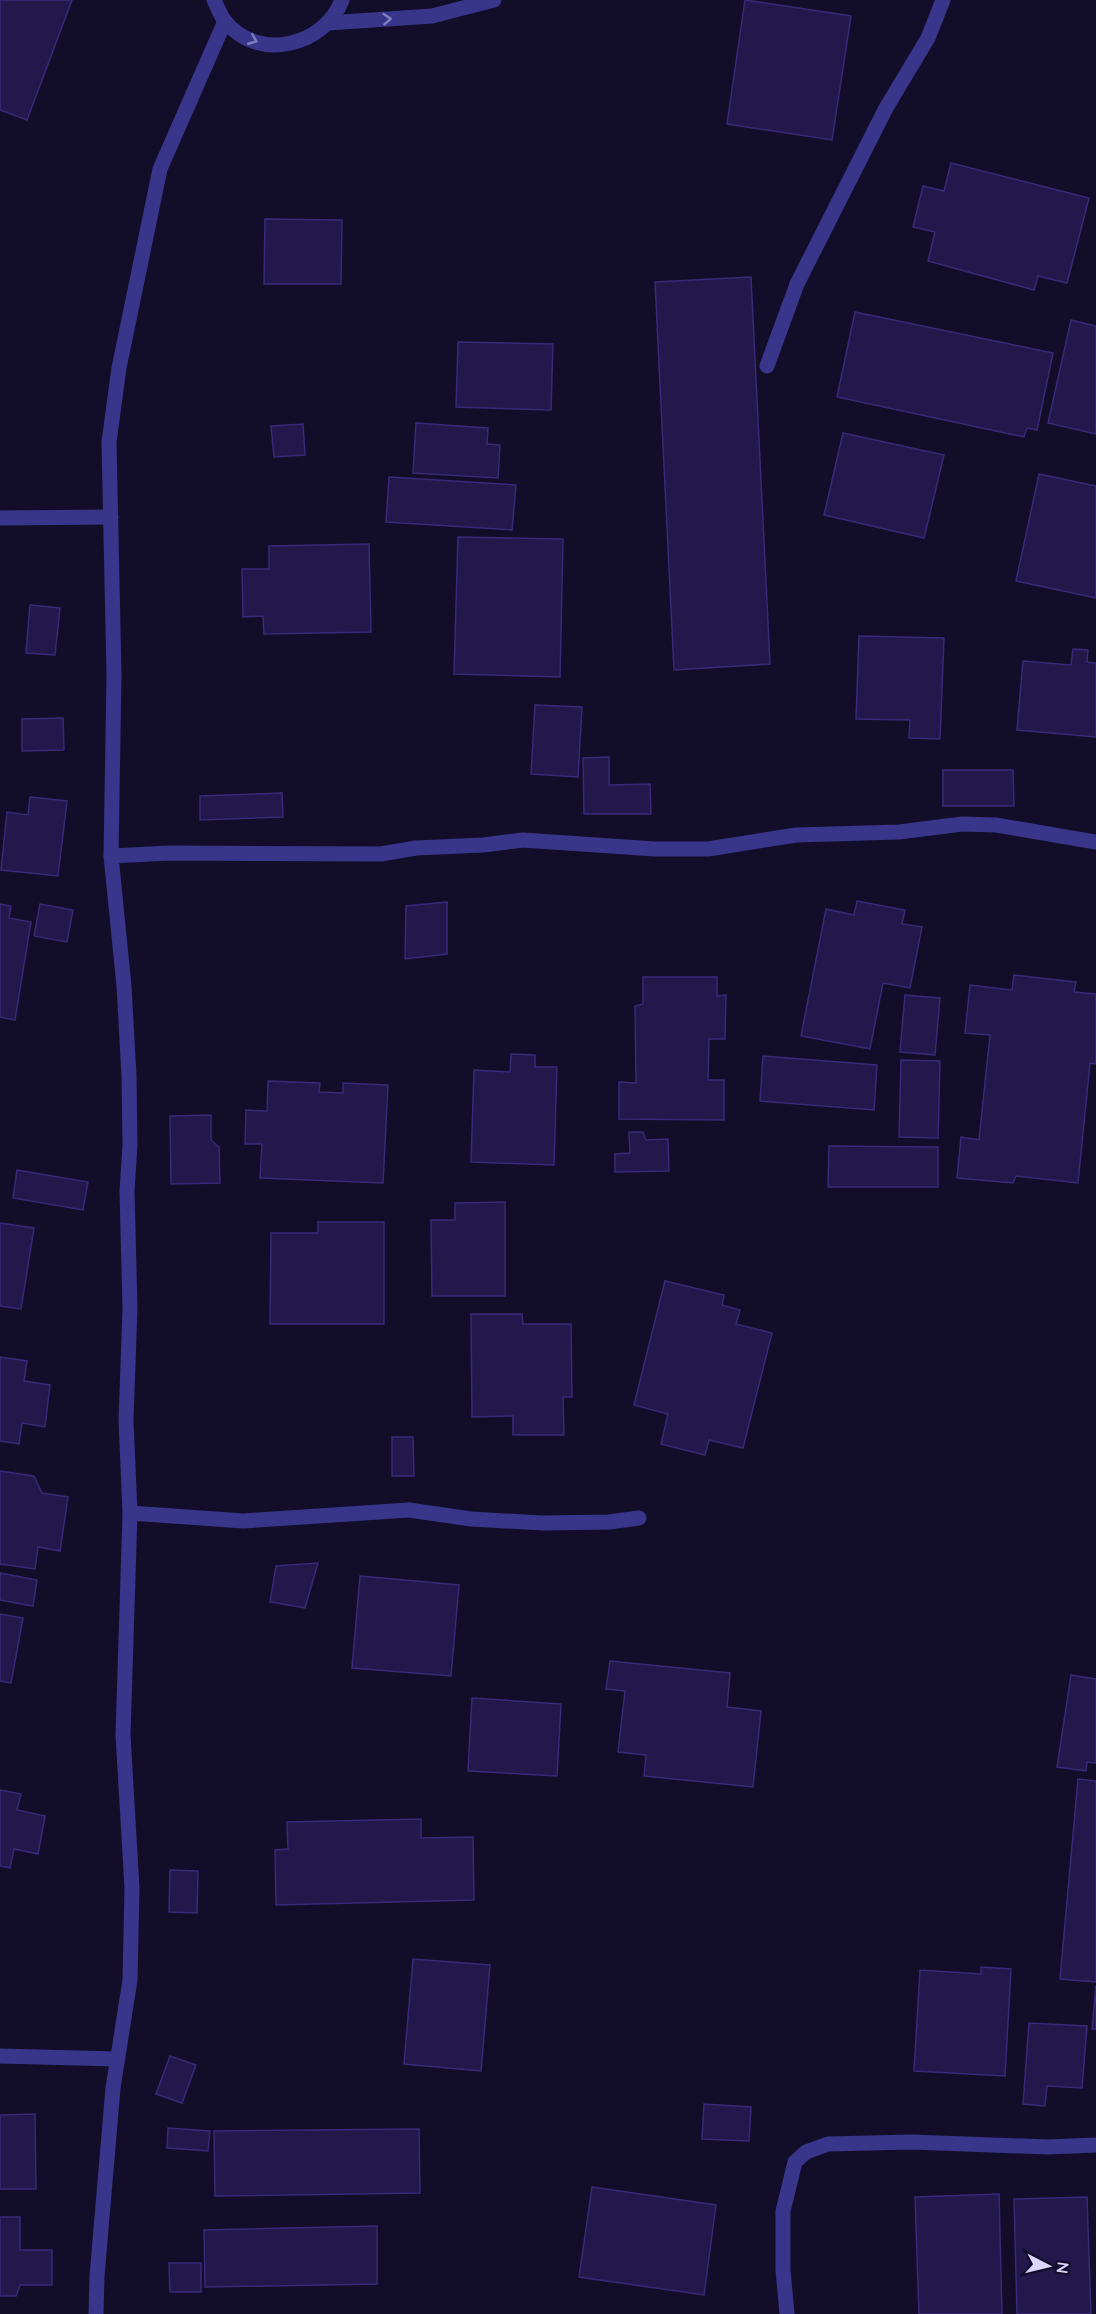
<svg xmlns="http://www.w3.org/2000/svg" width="1096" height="2314" font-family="Quicksand,sans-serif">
  <rect width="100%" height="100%" fill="#120e29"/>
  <g fill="#22184b" stroke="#382979" stroke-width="1.5">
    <polygon points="0,0 72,0 27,120 0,110"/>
    <polygon points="745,0 851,16 832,140 727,124"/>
    <polygon points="951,163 1089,198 1067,283 1038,276 1034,290 928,261 935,232 913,227 923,186 944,191"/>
    <polygon points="265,219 342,220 341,284 264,284"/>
    <polygon points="751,277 770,664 674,670 655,282"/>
    <polygon points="855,312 1053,353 1037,430 1027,428 1024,437 837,397"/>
    <polygon points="1071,320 1096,326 1096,434 1048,423"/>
    <polygon points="458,342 553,344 551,410 456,407"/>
    <polygon points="416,423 488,428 487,444 500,445 498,478 413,473"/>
    <polygon points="303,424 305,455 274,457 271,426"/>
    <polygon points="843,433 944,455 924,538 824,515"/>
    <polygon points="1039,474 1096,486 1096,598 1016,581"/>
    <polygon points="389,477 516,485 512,530 386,522"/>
    <polygon points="458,537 563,539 560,677 454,674"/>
    <polygon points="369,544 371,632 264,634 263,616 243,617 242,569 269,569 269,546"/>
    <polygon points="30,605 60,608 55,655 26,653"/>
    <polygon points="859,636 944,638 940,739 909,738 910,720 856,719"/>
    <polygon points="1073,649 1088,650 1087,662 1096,663 1096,737 1017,730 1023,661 1071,665"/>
    <polygon points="535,705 582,707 578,777 531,774"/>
    <polygon points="63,718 64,750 22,751 22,719"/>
    <polygon points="609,757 609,785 650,784 651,814 584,814 583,758"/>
    <polygon points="943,770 1013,770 1014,806 943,806"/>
    <polygon points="282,793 283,817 200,820 200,796"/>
    <polygon points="30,797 67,801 58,876 1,870 7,812 28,815"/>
    <polygon points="857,901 905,910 902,924 922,927 910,988 883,983 870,1049 801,1036 826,909 854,915"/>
    <polygon points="447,902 447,954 405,959 406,906"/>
    <polygon points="0,904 11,906 9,918 31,922 15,1020 0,1017"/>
    <polygon points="40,904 73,910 67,942 34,936"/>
    <polygon points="1014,975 1076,982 1074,992 1096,994 1096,1064 1090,1063 1078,1183 1016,1176 1013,1183 957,1178 961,1137 979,1140 990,1035 965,1033 970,985 1012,990"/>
    <polygon points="643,977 717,977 717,996 726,995 725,1039 709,1039 708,1080 724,1080 724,1120 619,1119 619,1082 636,1083 635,1006 643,1004"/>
    <polygon points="905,995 940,998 935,1055 900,1052"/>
    <polygon points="511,1054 535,1055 535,1067 557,1067 554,1165 471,1162 474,1070 510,1072"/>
    <polygon points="763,1056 877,1065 874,1110 760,1101"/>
    <polygon points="901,1060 940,1061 938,1138 899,1137"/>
    <polygon points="268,1081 320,1083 319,1092 343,1093 343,1083 388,1085 383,1183 260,1178 262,1144 245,1144 246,1110 267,1111"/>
    <polygon points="211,1115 211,1140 219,1147 220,1183 171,1184 170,1116"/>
    <polygon points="629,1132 643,1132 646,1140 668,1139 669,1171 615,1172 615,1154 630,1153"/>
    <polygon points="829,1146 938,1147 938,1187 828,1187"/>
    <polygon points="17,1170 88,1182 83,1210 13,1198"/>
    <polygon points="505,1202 505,1296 432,1296 431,1220 455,1220 455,1203"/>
    <polygon points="318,1222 384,1222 384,1324 270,1324 271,1233 318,1233"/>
    <polygon points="0,1223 34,1228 21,1309 0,1306"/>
    <polygon points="665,1281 724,1295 722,1305 740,1310 736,1324 772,1333 743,1448 709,1440 705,1455 661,1444 668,1414 634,1405"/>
    <polygon points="471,1314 522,1314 523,1324 571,1324 572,1397 563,1397 564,1435 513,1435 513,1416 472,1417"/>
    <polygon points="0,1357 27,1361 24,1381 50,1385 45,1427 22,1423 19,1444 0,1441"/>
    <polygon points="392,1437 413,1437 414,1476 392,1476"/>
    <polygon points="0,1471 34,1476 42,1493 68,1497 60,1551 38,1547 35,1569 0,1564"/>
    <polygon points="318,1563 305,1608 270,1602 276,1566"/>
    <polygon points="0,1573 37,1580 33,1606 0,1600"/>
    <polygon points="360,1576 459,1585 451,1676 352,1668"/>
    <polygon points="0,1614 23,1618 11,1683 0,1681"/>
    <polygon points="610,1661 730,1673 727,1707 761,1711 753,1787 644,1776 646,1755 618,1752 625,1691 606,1689"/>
    <polygon points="1071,1675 1096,1679 1096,1763 1087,1762 1086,1771 1057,1767"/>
    <polygon points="472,1698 561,1704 557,1776 468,1771"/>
    <polygon points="1078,1779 1096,1781 1096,1982 1060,1979"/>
    <polygon points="0,1790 21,1794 17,1810 45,1816 38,1854 14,1849 10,1868 0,1866"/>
    <polygon points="421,1819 421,1838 473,1837 474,1900 276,1905 275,1850 288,1849 287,1822"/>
    <polygon points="170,1870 198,1871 197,1913 169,1912"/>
    <polygon points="413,1959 490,1965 481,2071 404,2064"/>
    <polygon points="981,1967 1011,1969 1005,2076 914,2071 920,1970 981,1974"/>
    <polygon points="1096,1985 1096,2029 1092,2029"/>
    <polygon points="1029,2023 1087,2026 1082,2088 1047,2086 1045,2106 1023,2104"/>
    <polygon points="170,2056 196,2065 182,2103 156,2094"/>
    <polygon points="704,2104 751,2107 749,2141 702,2139"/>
    <polygon points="35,2114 36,2189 0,2189 0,2115"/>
    <polygon points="168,2128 210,2131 208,2151 167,2148"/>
    <polygon points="419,2129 420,2193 215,2196 214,2131"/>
    <polygon points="592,2187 716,2205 704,2295 579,2277"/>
    <polygon points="999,2194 1002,2314 919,2314 915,2197"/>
    <polygon points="1087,2197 1091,2314 1017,2314 1014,2199"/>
    <polygon points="0,2217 20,2217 20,2250 52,2250 52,2285 20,2285 16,2296 0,2296"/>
    <polygon points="377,2226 377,2284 205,2287 204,2230"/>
    <polygon points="169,2263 201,2263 201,2292 170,2292"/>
  </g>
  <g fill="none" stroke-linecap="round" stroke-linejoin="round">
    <g stroke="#38358b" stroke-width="15">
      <path d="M214 0C217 6 220 15 225 21 257 62 324 47 342 0"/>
      <polyline points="225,21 160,169 119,368 109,442 114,675 111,856 124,986 129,1076 130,1145 127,1191 130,1308 126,1420 130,1513 243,1521 409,1510 471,1519 543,1523 609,1522 639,1518"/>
      <polyline points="328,23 432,16 494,0"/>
      <polyline points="767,366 797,284 886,108 928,38 943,0"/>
      <polyline points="0,518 111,517"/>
      <polyline points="111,856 170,853 381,854 416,848 483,845 523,840 655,849 708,849 796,835 899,832 962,824 996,825 1096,842"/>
      <polyline points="0,2056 117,2059"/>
      <polyline points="96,2314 97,2276 113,2088 130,1980 132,1888 123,1735 130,1513"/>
      <polyline points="787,2314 783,2270 783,2211 795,2162 806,2152 828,2144 912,2142 1048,2147 1096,2145"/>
    </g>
  </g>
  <defs><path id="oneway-chevron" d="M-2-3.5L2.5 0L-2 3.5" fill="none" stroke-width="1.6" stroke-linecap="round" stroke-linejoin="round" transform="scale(1.5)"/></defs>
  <g stroke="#817dbf">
    <use href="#oneway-chevron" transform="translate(387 19) rotate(-4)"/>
    <use href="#oneway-chevron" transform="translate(253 40) rotate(22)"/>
  </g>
  <g transform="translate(1048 2266) rotate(97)" stroke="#120e29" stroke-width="4.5" paint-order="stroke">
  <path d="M0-4.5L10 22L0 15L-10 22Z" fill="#dad6ff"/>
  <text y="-9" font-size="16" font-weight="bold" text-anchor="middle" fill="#dad6ff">N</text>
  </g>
</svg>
